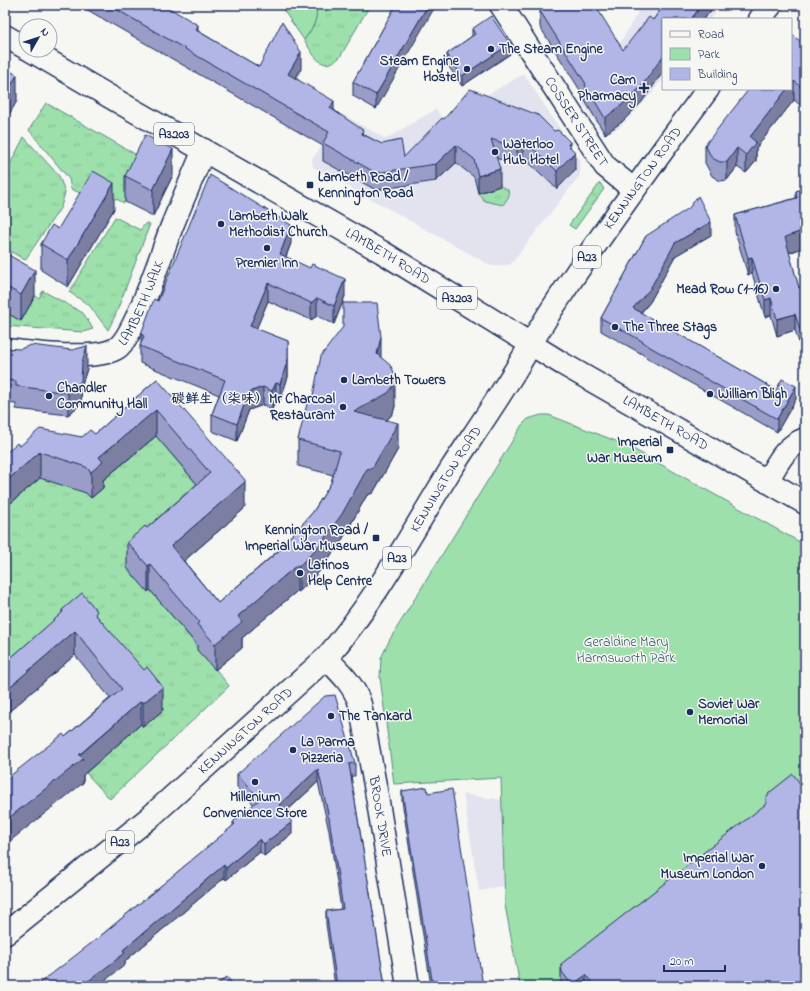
<svg xmlns="http://www.w3.org/2000/svg" width="810" height="991" font-family="'Indie Flower','LXGW WenKai TC',sans-serif">
  <defs>
    <pattern id="grass-tufts" width="24" height="20" patternUnits="userSpaceOnUse"><rect width="24" height="20" fill="#9de0ab"/><path d="M3 7l-1-3M5 7V3M7 7l1-3M15 17l-1-3M17 17v-4M19 17l1-3" fill="none" stroke="#87c096"/></pattern>
  </defs>
  <rect width="100%" height="100%" fill="#f6f6f2"/>
  <filter id="ink" filterUnits="userSpaceOnUse"><feTurbulence type="fractalNoise" baseFrequency=".025" numOctaves="2"/><feDisplacementMap in="SourceGraphic" scale="8" xChannelSelector="R" yChannelSelector="G"/><feConvolveMatrix kernelMatrix="1 2 1 2 8 2 1 2 1" color-interpolation-filters="sRGB"/></filter>
  <g filter="url(#ink)">
    <g fill="#e2e3ef">
      <polygon points="642,5 722,5 711,19 663,19 663,79 646,100 619,128 603,135 579,97 603,83 627,55 620,43"/>
      <polygon points="524,74 581,161 580,175 510,265 492,266 313,167 312,159 330,135 342,114 386,139 436,109 445,123 478,100"/>
      <polygon points="463,794 502,800 505,886 479,891"/>
    </g>
    <g fill="url(#grass-tufts)" stroke="#5c8884">
      <path d="M315 5H370L340 57C321 74 314 55 304 40 311 30 320 18 315 5Z"/>
      <polygon points="46,103 142,158 132,185 124,203 90,185 80,193 71,189 69,179 29,130"/>
      <polygon points="24,137 59,176 65,192 61,207 25,260 5,248 5,185 9,179 6,172"/>
      <polygon points="600,183 604,189 575,229 569,225"/>
      <polygon points="500,186 508,190 509,196 503,205 485,201 478,193"/>
      <polygon points="115,217 140,230 146,223 150,224 115,316 108,330 89,305 69,292"/>
      <polygon points="43,291 83,313 93,329 83,332 5,326 5,312 21,321 35,296 39,298"/>
      <polygon points="156,436 210,500 147,592 150,590 199,648 229,686 110,799 86,773 141,724 143,727 95,637 5,686 5,564 7,562 5,560 5,508 40,478 99,484"/>
    </g>
    <g fill="#9de0ab" stroke="#5c8884">
      <path d="M280 5H315C320 18 311 30 304 40Z"/>
      <polygon points="541,415 549,415 626,445 805,545 805,986 520,986 505,905 501,778 394,784 380,677 381,658 390,639 522,425 528,419"/>
    </g>
    <g fill="none" stroke-linecap="round" stroke-linejoin="round">
      <defs>
        <g id="minor">
          <path id="s1" d="M501 5 605 166 634 190"/>
          <path id="s2" d="M5 350C31 352 95 362 117 348 136 335 162 251 172 226 182 201 193 176 204 150"/>
          <path d="M767 481C778 463 784 447 805 439"/>
          <path id="s3" d="M326 658C340 672 354 685 360 704L377 796 408 986"/>
        </g>
        <g id="major">
          <polyline points="760,19 771,5"/>
          <polyline points="5,36 26,48"/>
          <path id="s4" d="M30 50 124 105 382 252 563 364 805 503"/>
          <path id="s5" d="M5 934 149 818 326 658C375 602 412 532 451 469 470 440 490 411 508 382 525 356 539 328 556 303 604 230 656 159 708 89"/>
        </g>
      </defs>
      <use href="#minor" stroke="#1b2f5e" stroke-width="25"/>
      <use href="#major" stroke="#1b2f5e" stroke-width="25"/>
      <use href="#minor" stroke="#f6f6f2" stroke-width="22"/>
      <use href="#major" stroke="#f6f6f2" stroke-width="22"/>
    </g>
    <g fill="#999dc7" stroke="#1b2f5e">
      <polygon points="79,5 164,5 198,31 259,67 301,69 296,78 363,134 404,157 444,119 570,147 575,170 557,189 523,157 517,165 496,158 500,186 478,193 474,177 456,163 436,181 376,190 323,161 323,146"/>
      <polygon points="212,5 220,5 218,9"/>
      <polygon points="396,5 376,109 353,96 353,82"/>
      <polygon points="664,5 715,5 704,19 663,19 663,72 641,103 623,121 605,134 585,101 585,98 540,27 540,11 623,50 653,20"/>
      <polygon points="472,29 510,54 462,86 447,64 447,54 472,36"/>
      <polygon points="805,45 805,109 794,100 756,148 756,161 746,173 737,167 727,180 720,181 712,176 705,163 705,145"/>
      <polygon points="173,175 153,216 125,202 125,176"/>
      <polygon points="805,188 805,247 789,253 799,288 805,291 805,362 795,330 777,336 771,315 765,317 752,273 748,275 735,232 735,215 796,198 796,191"/>
      <polygon points="114,209 68,287 41,270 41,244 58,229"/>
      <polygon points="711,235 675,256 650,302 641,313 776,390 796,399 777,432 650,360 642,354 601,331 601,318 646,236"/>
      <polygon points="291,243 286,257 345,296 334,324 317,316 311,320 268,301 256,329 288,341 288,377 280,401 276,400 272,409 263,405 249,410 237,441 212,431 212,414 219,395 140,363 140,346 141,344 141,334 158,301"/>
      <polygon points="5,253 35,296 21,321 5,312"/>
      <polygon points="5,348 87,369 82,384 81,404 68,415 16,409 16,404 5,403"/>
      <polygon points="381,357 395,406 393,413 388,419 385,420 398,449 373,493 367,495 342,540 318,573 299,592 297,591 242,638 242,648 215,670 197,650 197,645 150,590 148,592 127,568 127,542 147,528 197,484 156,436 103,480 103,488 91,498 86,493 40,478 5,508 5,454 20,446 82,437 95,434 157,379 245,508 184,561 218,603 280,549 280,546 298,529 313,512 331,483 333,475 298,466 298,440 312,400"/>
      <polygon points="62,610 97,616 163,710 143,727 141,724 83,775 83,783 65,737 110,698 75,655 5,715 5,663 62,614"/>
      <polygon points="355,763 355,776 351,776 385,986 335,986 326,924 326,911 341,909 329,831 318,782 285,813 292,834 264,856 260,852 226,880 224,878 125,961 125,965 98,938 233,826 233,822 254,805 237,787 237,774"/>
      <polygon points="402,791 428,793 483,986 431,986 402,801"/>
      <polygon points="561,964 805,986 561,986"/>
    </g>
    <g fill="#7d7fa2" stroke="#1b2f5e">
      <polygon points="428,5 436,5 376,109 376,95"/>
      <polygon points="702,5 715,5 704,19 691,19"/>
      <polygon points="198,25 198,42 196,30"/>
      <polygon points="510,44 510,54 462,86 462,76"/>
      <polygon points="301,52 301,69 288,91 288,74"/>
      <polygon points="663,56 663,72 641,103 623,121 605,134 605,118"/>
      <polygon points="17,75 17,101 5,122 5,96"/>
      <polygon points="794,81 794,100 756,148 756,161 746,173 746,155 750,137 787,89 791,89 791,84"/>
      <polygon points="334,101 334,118 330,108"/>
      <polygon points="523,139 523,157 517,165 517,148"/>
      <polygon points="570,142 570,158 575,152 575,170 557,189 557,171 568,145"/>
      <polygon points="456,145 456,163 436,181 436,164"/>
      <polygon points="737,148 737,167 727,180 727,162"/>
      <polygon points="173,149 173,175 153,216 153,190"/>
      <polygon points="500,169 500,186 478,193 478,176"/>
      <polygon points="114,183 114,209 68,287 68,260"/>
      <polygon points="711,222 711,235 675,256 650,302 633,321 633,308 675,243"/>
      <polygon points="291,225 291,243 280,272 280,254"/>
      <polygon points="805,230 805,247 785,254 785,237"/>
      <polygon points="752,257 752,273 748,275 748,258"/>
      <polygon points="35,270 35,296 21,321 21,295"/>
      <polygon points="345,279 345,296 334,324 334,306"/>
      <polygon points="268,283 268,301 250,344 250,326"/>
      <polygon points="317,298 317,316 311,320 311,303"/>
      <polygon points="771,298 771,315 765,317 765,300"/>
      <polygon points="795,314 795,330 777,336 777,319"/>
      <polygon points="381,337 381,363 377,354"/>
      <polygon points="87,346 87,369 82,384 81,404 68,415 68,393"/>
      <polygon points="288,359 288,377 280,401 280,384"/>
      <polygon points="395,379 395,406 393,413 388,419 354,438 354,412"/>
      <polygon points="276,383 276,400 272,409 272,391"/>
      <polygon points="796,386 796,399 777,432 777,419"/>
      <polygon points="263,387 263,405 249,410 237,441 237,424 249,392"/>
      <polygon points="156,410 156,436 103,480 103,488 91,498 91,472 99,457"/>
      <polygon points="398,423 398,449 373,493 367,495 342,540 318,573 299,592 299,566"/>
      <polygon points="40,452 40,478 5,508 5,482"/>
      <polygon points="245,482 245,508 171,572 171,546"/>
      <polygon points="150,564 150,590 148,592 148,566"/>
      <polygon points="297,565 297,591 242,638 242,648 215,670 215,644 238,616"/>
      <polygon points="75,631 75,655 5,715 5,691"/>
      <polygon points="163,687 163,710 143,727 143,703"/>
      <polygon points="141,701 141,724 83,775 83,783 5,845 5,821"/>
      <polygon points="318,769 318,782 279,818 279,805"/>
      <polygon points="292,822 292,834 264,856 264,844"/>
      <polygon points="260,839 260,852 226,880 226,868"/>
      <polygon points="224,865 224,878 125,961 125,965 98,986 82,986 123,950"/>
      <polygon points="586,975 586,986 572,986 572,985"/>
    </g>
    <g fill="#b2b6e7" stroke="#1b2f5e">
      <polygon points="109,5 164,5 198,25 196,30 259,67 282,22 301,52 288,74 334,101 330,108 363,130 362,134 382,144 401,140 404,157 442,118 444,119 470,89 538,115 554,131 558,130 570,142 568,145 575,152 557,171 523,139 517,148 491,139 500,169 478,176 474,159 456,145 436,164 376,173 323,143 329,132"/>
      <polygon points="396,5 428,5 376,95 353,82"/>
      <polygon points="549,5 595,5 623,50 649,17 653,20 664,5 702,5 691,19 663,19 663,56 641,87 623,104 605,118 585,85 586,84 540,11"/>
      <polygon points="491,16 510,44 462,76 447,54 475,34 472,29"/>
      <polygon points="791,34 805,45 805,90 794,81 791,84"/>
      <polygon points="5,68 17,75 5,96"/>
      <polygon points="749,89 787,89 750,137 756,142 746,155 737,148 727,162 720,162 712,158 705,145"/>
      <polygon points="145,135 173,149 153,190 125,176"/>
      <polygon points="93,171 114,183 68,260 41,244 52,225 58,229"/>
      <polygon points="210,175 291,225 280,254 310,268 312,264 345,279 334,306 317,298 311,303 268,283 250,326 288,341 288,359 280,384 276,383 272,391 263,387 249,392 237,424 212,414 225,380 140,346 144,336 141,334 154,299 158,301"/>
      <polygon points="805,188 805,230 785,237 799,288 804,286 805,291 805,345 795,314 777,319 771,298 765,300 752,257 748,258 735,215 797,198 796,191"/>
      <polygon points="698,196 711,222 675,243 650,289 633,308 776,390 782,379 796,386 777,419 650,347 642,341 601,318 646,236 689,208"/>
      <polygon points="5,253 35,270 21,295 5,286"/>
      <polygon points="343,303 377,303 381,337 377,354 390,365 394,372 395,379 393,387 388,393 354,412 398,423 373,467 367,469 342,514 318,547 299,566 297,565 238,616 242,622 215,644 197,624 199,622 150,564 148,566 127,542 145,526 147,528 210,473 156,410 99,457 103,462 91,472 86,467 40,452 5,482 5,454 17,443 20,446 40,429 82,437 90,430 95,434 157,379 245,480 245,482 171,546 218,603 282,548 280,546 298,529 313,512 331,483 340,451 298,440 308,400 312,400 321,356 343,327"/>
      <polygon points="31,345 72,350 87,346 82,362 81,381 68,393 16,386 16,381 5,380 5,348 20,349"/>
      <polygon points="82,593 97,611 95,614 144,670 147,667 163,687 143,703 141,701 79,755 83,759 5,821 5,780 63,734 65,737 122,689 75,631 5,691 5,663 63,612 62,610"/>
      <polygon points="335,695 355,763 349,764 385,986 337,986 326,911 343,909 329,818 318,769 279,805 292,822 264,844 260,839 226,868 224,865 123,950 125,953 82,986 36,986 98,938 235,824 233,822 260,799 237,774 325,696"/>
      <polygon points="793,774 805,790 805,986 595,986 586,975 572,985 562,972 561,964 766,804 766,798 769,793"/>
      <polygon points="427,787 428,793 452,789 483,986 433,986 402,791"/>
      <polygon points="227,977 234,986 215,986"/>
    </g>
  </g>
  <g fill="#1b2f5e" stroke="#f6f6f2" stroke-width="1.5">
    <circle cx="491" cy="49" r="4"/>
    <circle cx="467" cy="69" r="4"/>
    <path d="M642 82h4v4h4v4h-4v4h-4v-4h-4v-4h4z"/>
    <circle cx="495" cy="152" r="4"/>
    <rect x="306" y="181" width="8" height="8" rx="2"/>
    <circle cx="221" cy="224" r="4"/>
    <circle cx="267" cy="248" r="4"/>
    <circle cx="776" cy="289" r="4"/>
    <circle cx="615" cy="327" r="4"/>
    <circle cx="344" cy="380" r="4"/>
    <circle cx="710" cy="394" r="4"/>
    <circle cx="49" cy="396" r="4"/>
    <circle cx="343" cy="407" r="4"/>
    <rect x="666" y="446" width="8" height="8" rx="2"/>
    <rect x="372" y="534" width="8" height="8" rx="2"/>
    <circle cx="300" cy="573" r="4"/>
    <circle cx="690" cy="712" r="4"/>
    <circle cx="331" cy="716" r="4"/>
    <circle cx="293" cy="750" r="4"/>
    <circle cx="255" cy="782" r="4"/>
    <circle cx="762" cy="866" r="4"/>
  </g>
  <g text-anchor="middle" dominant-baseline="central" stroke-width="3" stroke-linejoin="round" paint-order="stroke">
    <g fill="#f6f6f2" stroke="#5d6b8a" stroke-width="1">
      <rect x="154" y="123" width="40" height="22" rx="3"/>
      <rect x="573" y="246" width="28" height="22" rx="3"/>
      <rect x="437" y="287" width="40" height="22" rx="3"/>
      <rect x="383" y="547" width="28" height="22" rx="3"/>
      <rect x="106" y="831" width="28" height="22" rx="3"/>
    </g>
    <g font-size="13" font-weight="bold" fill="#1b2f5e">
      <text x="174" y="134">A3203</text>
      <text x="587" y="257">A23</text>
      <text x="457" y="298">A3203</text>
      <text x="397" y="558">A23</text>
      <text x="120" y="842">A23</text>
    </g>
    <g font-size="14" font-weight="bold" fill="#1b2f5e" stroke="#f6f6f2" text-anchor="start">
      <text x="499" y="49">The Steam Engine</text>
      <text x="459" y="61" text-anchor="end">Steam Engine<tspan x="459" dy="16">Hostel</tspan></text>
      <text x="636" y="80" text-anchor="end">Cam<tspan x="636" dy="16">Pharmacy</tspan></text>
      <text x="503" y="144">Waterloo<tspan x="503" dy="16">Hub Hotel</tspan></text>
      <text x="318" y="177">Lambeth Road /<tspan x="318" dy="16">Kennington Road</tspan></text>
      <text x="229" y="216">Lambeth Walk<tspan x="229" dy="16">Methodist Church</tspan></text>
      <text x="267" y="263" text-anchor="middle">Premier Inn</text>
      <text x="768" y="289" text-anchor="end">Mead Row (1-16)</text>
      <text x="623" y="327">The Three Stags</text>
      <text x="352" y="380">Lambeth Towers</text>
      <text x="57" y="388">Chandler<tspan x="57" dy="16">Community Hall</tspan></text>
      <text x="718" y="394">William Bligh</text>
      <text x="335" y="399" text-anchor="end">碳鲜生（柒味）Mr Charcoal<tspan x="335" dy="16">Restaurant</tspan></text>
      <text x="662" y="442" text-anchor="end">Imperial<tspan x="662" dy="16">War Museum</tspan></text>
      <text x="368" y="530" text-anchor="end">Kennington Road /<tspan x="368" dy="16">Imperial War Museum</tspan></text>
      <text x="308" y="565">Latinos<tspan x="308" dy="16">Help Centre</tspan></text>
      <text x="698" y="704">Soviet War<tspan x="698" dy="16">Memorial</tspan></text>
      <text x="339" y="716">The Tankard</text>
      <text x="301" y="742">La Parma<tspan x="301" dy="16">Pizzeria</tspan></text>
      <text x="255" y="797" text-anchor="middle">Millenium<tspan x="255" dy="16">Convenience Store</tspan></text>
      <text x="754" y="858" text-anchor="end">Imperial War<tspan x="754" dy="16">Museum London</tspan></text>
    </g>
    <g font-size="14" fill="#1b2f5e" stroke="#f6f6f2">
      <text stroke="none"><textPath href="#s1" startOffset="139">COSSER STREET</textPath></text>
      <text stroke="none"><textPath href="#s5" startOffset="999">KENNINGTON ROAD</textPath></text>
      <text stroke="none"><textPath href="#s4" startOffset="413">LAMBETH ROAD</textPath></text>
      <text stroke="none"><textPath href="#s2" startOffset="165">LAMBETH WALK</textPath></text>
      <text stroke="none"><textPath href="#s4" startOffset="737">LAMBETH ROAD</textPath></text>
      <text stroke="none"><textPath href="#s5" startOffset="639">KENNINGTON ROAD</textPath></text>
      <text stroke="none"><textPath href="#s5" startOffset="315">KENNINGTON ROAD</textPath></text>
      <text stroke="none"><textPath href="#s3" startOffset="172">BROOK DRIVE</textPath></text>
    </g>
    <g font-size="14" fill="#3c5b71" stroke="#f6f6f2">
      <text x="626" y="642">Geraldine Mary<tspan x="626" dy="16">Harmsworth Park</tspan></text>
    </g>
  </g>
  <rect width="810" height="991" fill="none" stroke="#f6f6f2" stroke-width="20"/>
  <rect x="10" y="10" width="790" height="971" fill="none" stroke="#1b2f5e" stroke-width="1.5" filter="url(#ink)"/>
  <rect x="662" y="18" width="130" height="72" fill="#f6f6f2" stroke="#9ea6b7"/>
  <rect x="670" y="31" width="20" height="6" fill="#f6f6f2" stroke="#9ea6b7"/>
  <text x="698" y="38" font-size="12" fill="#1b2f5e">Road</text>
  <rect x="670" y="48" width="20" height="12" fill="#9de0ab" stroke="#9ea6b7"/>
  <text x="698" y="58" font-size="12" fill="#1b2f5e">Park</text>
  <rect x="670" y="68" width="20" height="12" fill="#b2b6e7" stroke="#9ea6b7"/>
  <text x="698" y="78" font-size="12" fill="#1b2f5e">Building</text>
  <g transform="translate(38 38) rotate(51)"><circle r="19" fill="#f6f6f2" stroke="#9ea6b7"/>
  <path d="M0-3L7 15L0 10L-7 15Z" fill="#1b2f5e"/>
  <text y="-6" font-size="11" font-weight="bold" text-anchor="middle" fill="#1b2f5e">N</text>
  </g>
  <path d="M664 965v6h61v-6" fill="none" stroke="#1b2f5e" stroke-width="2"/>
  <text x="670" y="965" font-size="12" fill="#1b2f5e" stroke="#f6f6f2" stroke-width="3" paint-order="stroke">20 m</text>
</svg>
